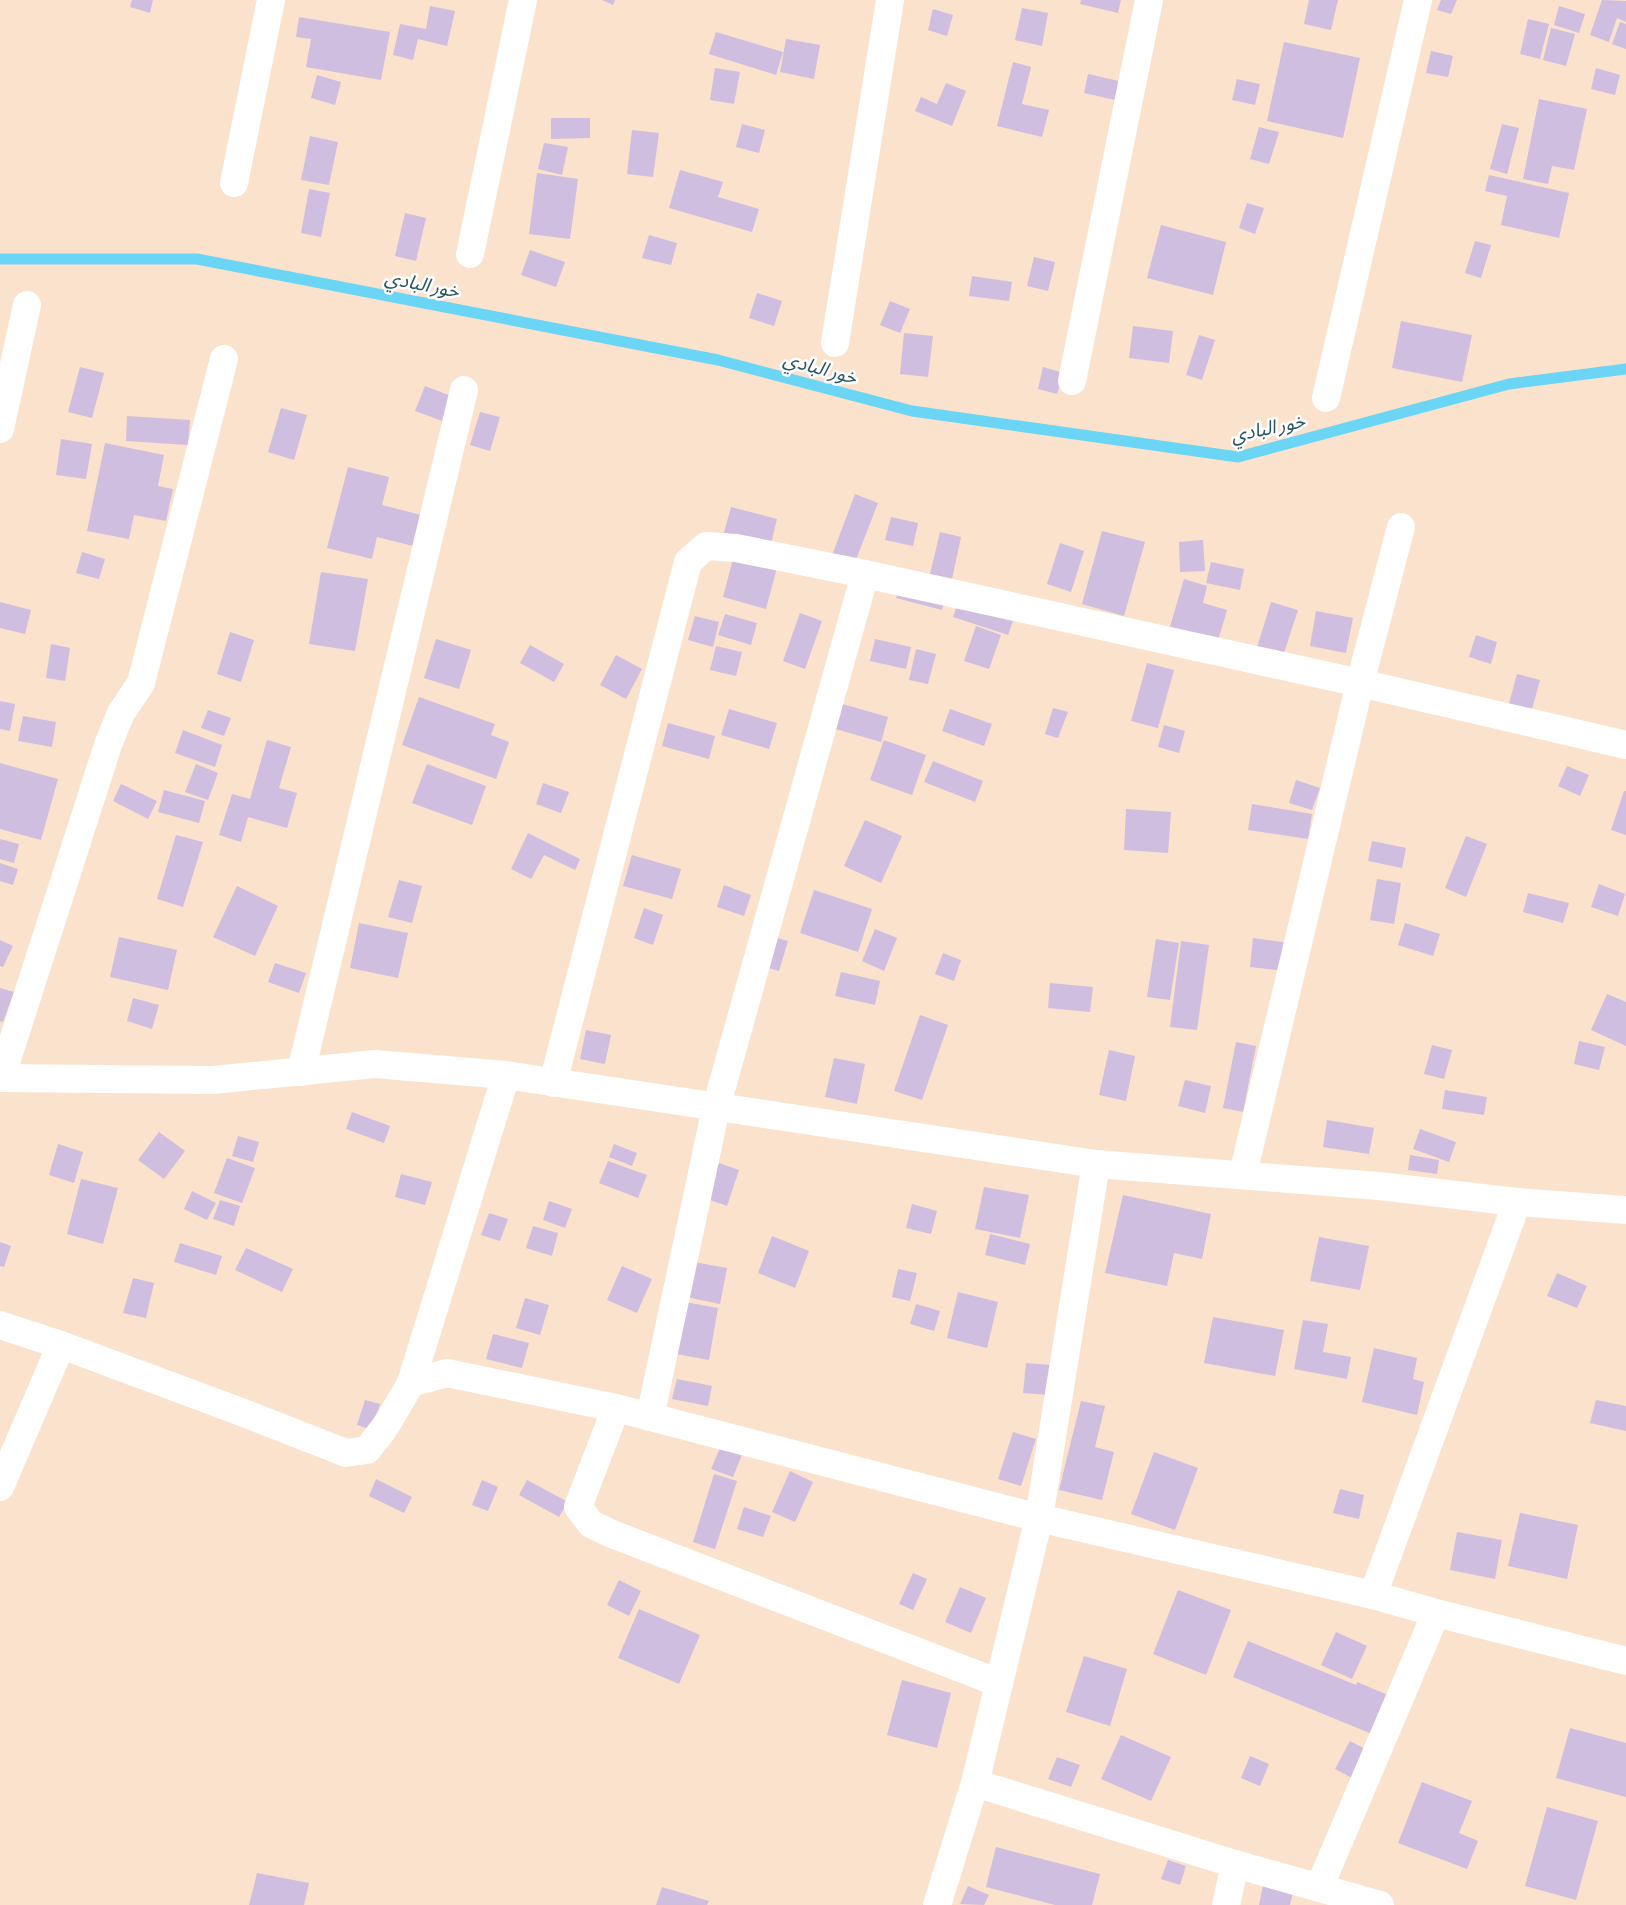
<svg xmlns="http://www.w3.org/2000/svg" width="1626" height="1905" font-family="'Sofia Sans Condensed','Noto Sans Arabic',sans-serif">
  <rect width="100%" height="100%" fill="#fbe2cc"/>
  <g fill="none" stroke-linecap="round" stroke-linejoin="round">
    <polyline stroke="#6ad5f4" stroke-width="11" points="0,259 197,259 718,360 912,411 1238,457 1509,384 1626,369"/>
  </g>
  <g fill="#cfbee0">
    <polygon points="132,0 153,0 150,13 130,7"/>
    <polygon points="602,0 615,0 613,5"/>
    <polygon points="1081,0 1121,0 1118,13 1080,4"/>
    <polygon points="1309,0 1338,0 1331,30 1304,24"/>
    <polygon points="1441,0 1457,0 1451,14 1437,10"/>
    <polygon points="1602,0 1626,1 1626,22 1617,18 1609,42 1590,35"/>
    <polygon points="430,6 455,11 447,46 418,39 413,60 393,55 400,24 426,29"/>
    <polygon points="1559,6 1585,14 1579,33 1554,25"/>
    <polygon points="1022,8 1048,13 1042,46 1015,40"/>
    <polygon points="933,9 953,15 947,36 928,30"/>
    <polygon points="299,17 390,32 381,80 306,67 311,39 296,37"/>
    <polygon points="1528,19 1549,24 1540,59 1520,54"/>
    <polygon points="1620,22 1626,24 1626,49 1612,44"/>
    <polygon points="1551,28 1575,34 1566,66 1543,60"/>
    <polygon points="716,32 783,52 776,75 709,54"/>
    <polygon points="786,39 820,45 814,79 780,72"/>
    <polygon points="1284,42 1360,58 1343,138 1267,121"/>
    <polygon points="1431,51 1453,56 1448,77 1426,73"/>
    <polygon points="1013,62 1031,67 1022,104 1049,110 1042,137 997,126"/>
    <polygon points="715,68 740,72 734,104 710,100"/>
    <polygon points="1596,68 1620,75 1615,95 1591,89"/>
    <polygon points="1088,74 1119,81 1115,100 1084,93"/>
    <polygon points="317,75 341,82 335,105 311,98"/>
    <polygon points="1237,79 1260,84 1255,105 1232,100"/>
    <polygon points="946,83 966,91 952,126 915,111 921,97 937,104"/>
    <polygon points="1539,99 1587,109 1574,170 1552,166 1548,184 1523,179"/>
    <polygon points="551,118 590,118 590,138 551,139"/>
    <polygon points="742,124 765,130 759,153 736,147"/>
    <polygon points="1502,124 1519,128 1507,174 1490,169"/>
    <polygon points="1259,127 1279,132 1269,164 1250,159"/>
    <polygon points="632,130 659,133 653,177 627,174"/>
    <polygon points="310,136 338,142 329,185 301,180"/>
    <polygon points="544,143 568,147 562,175 538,169"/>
    <polygon points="680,170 723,182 718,197 759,209 752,232 669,208"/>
    <polygon points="537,173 578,179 570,239 529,234"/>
    <polygon points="1489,175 1569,193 1559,238 1501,225 1507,196 1485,191"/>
    <polygon points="309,189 330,193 321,237 301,233"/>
    <polygon points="1247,203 1264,208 1255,234 1239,228"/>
    <polygon points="405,213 426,218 416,261 395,256"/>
    <polygon points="1161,225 1226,242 1213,295 1147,278"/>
    <polygon points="649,235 677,243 671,265 642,258"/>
    <polygon points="1475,241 1491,245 1481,278 1465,273"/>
    <polygon points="530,250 565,262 556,287 521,275"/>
    <polygon points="1034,257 1055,262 1048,291 1027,286"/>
    <polygon points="972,276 1012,282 1009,301 969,296"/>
    <polygon points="757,293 782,301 774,326 749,318"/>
    <polygon points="890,301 910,309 900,333 880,325"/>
    <polygon points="1401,321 1472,335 1462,382 1392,368"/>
    <polygon points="1133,326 1173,331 1169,363 1129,358"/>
    <polygon points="904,333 933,336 928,377 900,374"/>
    <polygon points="1199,335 1215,340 1202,380 1186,375"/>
    <polygon points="80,367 104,373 92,418 68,412"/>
    <polygon points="1043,367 1064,373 1057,394 1038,389"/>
    <polygon points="425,386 454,397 445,422 415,411"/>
    <polygon points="281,408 307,415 294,460 268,452"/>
    <polygon points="480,412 500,417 490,451 470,445"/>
    <polygon points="127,416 190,420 188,445 126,441"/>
    <polygon points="61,439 92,444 86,479 56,475"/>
    <polygon points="105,443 164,455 158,486 173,489 166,521 134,515 129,539 87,531"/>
    <polygon points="348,467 389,477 382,505 421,515 413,546 377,537 372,559 327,548"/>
    <polygon points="855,494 878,503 853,567 831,558"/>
    <polygon points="731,507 777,519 770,548 723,536"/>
    <polygon points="891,517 918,523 913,546 885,540"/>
    <polygon points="1102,531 1145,542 1124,616 1082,604"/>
    <polygon points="940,532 961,537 952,579 930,574"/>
    <polygon points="1203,540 1205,571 1180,572 1179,542"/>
    <polygon points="1060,543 1084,551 1071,592 1047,584"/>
    <polygon points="82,552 105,559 99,579 76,573"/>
    <polygon points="734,555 777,568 766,609 723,597"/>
    <polygon points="1211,562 1244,569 1240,590 1206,583"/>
    <polygon points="321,572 368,579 355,651 309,644"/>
    <polygon points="1184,579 1207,586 1203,603 1227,610 1215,651 1167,637"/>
    <polygon points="902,580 947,591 942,610 896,598"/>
    <polygon points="960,597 1015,615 1008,635 953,617"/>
    <polygon points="0,602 31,610 25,634 0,628"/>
    <polygon points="1271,602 1298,610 1280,665 1254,657"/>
    <polygon points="1316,611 1353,618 1346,653 1310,646"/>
    <polygon points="800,613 822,621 805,669 783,661"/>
    <polygon points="725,614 757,623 751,645 718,635"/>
    <polygon points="695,616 719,622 713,647 688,640"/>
    <polygon points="976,626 1001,635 989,669 964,661"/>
    <polygon points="230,632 254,640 241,682 217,674"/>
    <polygon points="1476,635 1497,642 1491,664 1469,657"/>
    <polygon points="436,639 471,650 459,689 424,678"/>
    <polygon points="875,639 911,647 906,669 870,661"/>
    <polygon points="51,644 70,648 65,681 46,678"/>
    <polygon points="530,645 564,664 554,682 520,663"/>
    <polygon points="716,646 742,652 736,676 710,670"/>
    <polygon points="916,649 936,654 928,684 909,680"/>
    <polygon points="616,655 642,669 626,699 600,685"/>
    <polygon points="1147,663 1174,670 1158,728 1131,721"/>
    <polygon points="1517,674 1540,680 1531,713 1508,707"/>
    <polygon points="419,697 495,724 491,735 509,742 496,779 402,745"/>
    <polygon points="0,701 15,704 10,731 0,729"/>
    <polygon points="839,703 888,717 881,742 832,728"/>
    <polygon points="1053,708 1068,712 1058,738 1045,734"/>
    <polygon points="729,709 777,723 769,749 721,735"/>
    <polygon points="950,709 992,724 984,746 942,731"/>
    <polygon points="208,710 231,718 224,736 201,728"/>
    <polygon points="23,716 56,722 52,747 18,741"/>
    <polygon points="668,723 715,736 709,759 662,746"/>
    <polygon points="1164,725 1185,731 1179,753 1158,747"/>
    <polygon points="183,730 222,745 215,767 175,753"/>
    <polygon points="267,740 291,747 279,788 297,793 287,828 248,817 241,842 219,835 232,794 250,799"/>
    <polygon points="884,740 926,755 912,795 870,780"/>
    <polygon points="933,761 983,781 975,802 924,782"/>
    <polygon points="0,763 58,779 41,840 0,829"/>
    <polygon points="196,764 218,773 208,800 185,792"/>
    <polygon points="427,764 486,786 472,825 412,803"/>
    <polygon points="1567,766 1589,775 1580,796 1558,786"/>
    <polygon points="1296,780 1320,788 1312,810 1289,803"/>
    <polygon points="543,783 569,792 561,813 536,804"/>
    <polygon points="121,784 157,801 148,819 113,801"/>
    <polygon points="164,790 205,801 199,823 158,812"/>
    <polygon points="1624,791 1626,791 1626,835 1611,830"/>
    <polygon points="1252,804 1312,814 1308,839 1248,830"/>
    <polygon points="1126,809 1171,812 1168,853 1124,850"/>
    <polygon points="865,820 902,836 881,883 844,866"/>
    <polygon points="528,833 580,859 575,870 544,855 531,879 511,869"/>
    <polygon points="176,835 203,842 183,907 157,899"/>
    <polygon points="1466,836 1487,844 1466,897 1445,888"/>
    <polygon points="0,839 19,844 14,863 0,859"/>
    <polygon points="1372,841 1406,848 1402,868 1368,861"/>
    <polygon points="632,855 681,869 672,899 623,886"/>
    <polygon points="0,863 18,869 13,885 0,881"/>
    <polygon points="1377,879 1401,883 1394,924 1370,920"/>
    <polygon points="399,880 422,886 412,923 388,917"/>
    <polygon points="1599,884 1625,894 1618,916 1591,907"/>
    <polygon points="724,885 751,895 744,916 717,907"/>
    <polygon points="237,886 278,906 255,956 213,937"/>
    <polygon points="814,890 872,909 858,952 800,933"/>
    <polygon points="1528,893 1569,903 1563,923 1523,912"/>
    <polygon points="644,908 663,915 653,945 634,938"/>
    <polygon points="359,923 408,933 398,978 350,968"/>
    <polygon points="1405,923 1440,934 1433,956 1398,945"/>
    <polygon points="875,929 897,938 884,971 862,961"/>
    <polygon points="770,936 788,941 779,971 762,966"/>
    <polygon points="119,937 177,950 168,990 110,977"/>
    <polygon points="1253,938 1289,943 1285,971 1250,967"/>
    <polygon points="1156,939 1179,943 1170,1000 1147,997"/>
    <polygon points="0,940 13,946 3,967 0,966"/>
    <polygon points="1181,941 1209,945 1197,1030 1170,1027"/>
    <polygon points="943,953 961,960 954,981 935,974"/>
    <polygon points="275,963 306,973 299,993 268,982"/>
    <polygon points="841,972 880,981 875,1005 835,996"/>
    <polygon points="1050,983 1093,987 1090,1012 1048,1008"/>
    <polygon points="0,988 14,992 3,1022 0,1021"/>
    <polygon points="1607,994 1626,1002 1626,1046 1591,1030"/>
    <polygon points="133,998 159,1005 152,1029 127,1021"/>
    <polygon points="920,1015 948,1025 922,1100 894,1091"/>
    <polygon points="586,1030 611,1035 605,1064 580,1059"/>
    <polygon points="1579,1041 1605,1047 1599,1070 1574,1064"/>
    <polygon points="1236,1042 1256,1046 1243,1112 1223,1108"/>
    <polygon points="1432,1045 1452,1050 1444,1079 1424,1074"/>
    <polygon points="1109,1050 1135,1056 1126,1101 1099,1095"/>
    <polygon points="834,1058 865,1064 857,1104 825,1097"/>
    <polygon points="1185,1080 1211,1086 1205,1113 1178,1106"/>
    <polygon points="1445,1090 1487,1097 1484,1115 1442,1109"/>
    <polygon points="352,1112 390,1126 384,1143 346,1129"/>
    <polygon points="1327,1120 1374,1128 1369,1154 1323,1147"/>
    <polygon points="1420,1129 1456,1142 1449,1162 1413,1149"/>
    <polygon points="159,1132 185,1151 164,1179 138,1160"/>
    <polygon points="238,1136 259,1142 253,1162 232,1156"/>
    <polygon points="58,1144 83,1152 74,1183 49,1175"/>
    <polygon points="614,1144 637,1153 632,1166 609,1157"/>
    <polygon points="1410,1155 1439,1160 1437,1174 1408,1170"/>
    <polygon points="227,1158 255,1168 242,1203 214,1193"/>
    <polygon points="608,1161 647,1175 638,1198 599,1183"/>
    <polygon points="719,1163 739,1170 727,1206 707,1199"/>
    <polygon points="401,1174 432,1182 425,1205 395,1197"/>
    <polygon points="81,1179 118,1188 103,1244 67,1234"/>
    <polygon points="984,1187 1029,1195 1020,1238 975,1229"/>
    <polygon points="192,1191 216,1203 207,1220 184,1209"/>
    <polygon points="1123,1195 1211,1214 1202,1259 1174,1253 1167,1286 1105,1273"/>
    <polygon points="220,1200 240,1206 234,1226 213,1219"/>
    <polygon points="549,1201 572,1209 565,1228 543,1220"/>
    <polygon points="912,1204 937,1211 931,1234 906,1228"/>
    <polygon points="489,1213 508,1219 500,1241 481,1235"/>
    <polygon points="533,1226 558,1233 552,1256 526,1248"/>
    <polygon points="990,1234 1030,1244 1025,1265 985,1255"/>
    <polygon points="772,1236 809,1251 795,1288 758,1273"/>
    <polygon points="1319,1237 1369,1246 1360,1290 1310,1281"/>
    <polygon points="0,1242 11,1246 4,1267 0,1266"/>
    <polygon points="180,1243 222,1256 216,1275 174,1262"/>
    <polygon points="246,1248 293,1269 282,1292 235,1270"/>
    <polygon points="694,1262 727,1268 720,1304 686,1297"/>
    <polygon points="622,1266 652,1279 637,1313 607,1300"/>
    <polygon points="898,1269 917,1273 910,1301 892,1297"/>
    <polygon points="1557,1273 1587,1286 1577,1308 1547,1296"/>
    <polygon points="133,1278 154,1283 146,1318 123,1313"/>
    <polygon points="958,1292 998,1302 987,1348 947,1338"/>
    <polygon points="525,1298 549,1305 540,1335 516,1328"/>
    <polygon points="685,1302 718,1308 709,1360 676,1354"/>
    <polygon points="916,1304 940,1311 934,1331 910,1324"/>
    <polygon points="1213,1317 1284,1330 1275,1376 1204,1363"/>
    <polygon points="1303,1320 1328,1324 1323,1352 1351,1357 1347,1379 1294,1369"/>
    <polygon points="493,1334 529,1343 522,1368 486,1359"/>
    <polygon points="1374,1348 1417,1358 1413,1379 1424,1382 1417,1415 1362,1402"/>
    <polygon points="1026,1363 1051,1365 1049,1395 1023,1393"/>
    <polygon points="677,1379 712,1386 708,1406 672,1399"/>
    <polygon points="365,1400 380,1404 372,1430 357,1425"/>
    <polygon points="1596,1400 1626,1406 1626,1431 1590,1423"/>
    <polygon points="1081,1401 1105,1406 1095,1447 1114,1452 1102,1500 1059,1490"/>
    <polygon points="1013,1432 1036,1439 1021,1486 998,1479"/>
    <polygon points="722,1443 743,1452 733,1477 711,1469"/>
    <polygon points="1154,1452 1198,1468 1175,1530 1131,1514"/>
    <polygon points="790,1471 813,1482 795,1522 772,1512"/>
    <polygon points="714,1474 737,1481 715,1549 693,1542"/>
    <polygon points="376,1479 412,1497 404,1513 369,1496"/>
    <polygon points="482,1480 498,1487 488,1511 472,1505"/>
    <polygon points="527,1480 568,1502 559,1517 519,1495"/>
    <polygon points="1340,1489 1364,1495 1359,1519 1333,1513"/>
    <polygon points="744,1507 771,1516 763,1537 737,1529"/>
    <polygon points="1520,1513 1578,1525 1567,1579 1508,1566"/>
    <polygon points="1457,1532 1502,1540 1495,1579 1450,1570"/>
    <polygon points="913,1573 927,1579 913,1610 899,1604"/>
    <polygon points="619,1580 641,1591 629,1616 607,1605"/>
    <polygon points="960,1587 986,1598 971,1633 945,1622"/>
    <polygon points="1178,1590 1231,1610 1206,1675 1153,1654"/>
    <polygon points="639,1609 700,1635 679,1684 618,1658"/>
    <polygon points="1336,1632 1367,1646 1352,1679 1321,1665"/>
    <polygon points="1248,1641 1356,1685 1357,1682 1388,1695 1372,1734 1233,1677"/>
    <polygon points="1084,1656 1127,1669 1110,1726 1066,1712"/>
    <polygon points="902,1680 951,1693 937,1748 887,1735"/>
    <polygon points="1570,1728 1626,1743 1626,1797 1556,1778"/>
    <polygon points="1121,1735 1171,1757 1151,1801 1101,1779"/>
    <polygon points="1350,1741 1371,1752 1356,1780 1335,1769"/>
    <polygon points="1250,1756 1269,1764 1260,1786 1241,1778"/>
    <polygon points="1057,1757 1080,1765 1071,1787 1048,1779"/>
    <polygon points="1422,1782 1472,1801 1459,1833 1478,1841 1467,1869 1398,1843"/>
    <polygon points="1547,1807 1598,1821 1576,1900 1525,1886"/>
    <polygon points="996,1847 1100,1874 1092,1905 1055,1905 986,1887"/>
    <polygon points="1168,1860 1186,1866 1180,1885 1161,1879"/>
    <polygon points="257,1873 309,1883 304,1905 249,1905"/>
    <polygon points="968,1886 989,1895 984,1905 960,1904"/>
    <polygon points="1263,1886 1293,1892 1290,1905 1259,1905"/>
    <polygon points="662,1887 709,1901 707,1905 656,1905"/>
  </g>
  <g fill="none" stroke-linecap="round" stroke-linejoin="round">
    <g stroke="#fff" stroke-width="28">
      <polyline points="234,183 271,0"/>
      <polyline points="470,254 523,0"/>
      <polyline points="835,343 890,0"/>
      <polyline points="1072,381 1149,0"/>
      <polyline points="1326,398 1418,0"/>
      <polyline points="0,429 27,305"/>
      <polyline points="301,1072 464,390"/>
      <polyline points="0,1078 213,1080 375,1064 506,1075 1096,1164 1379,1186 1517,1202 1626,1210"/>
      <polyline points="1,1078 108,745 121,713 141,683 224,359"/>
      <polyline points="553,1083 688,562 706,546 736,548 865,574 1360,683 1626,745"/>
      <polyline points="1243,1174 1360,683 1401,527"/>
      <polyline points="0,1325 61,1345 236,1410 346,1453 367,1450 385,1427 411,1383 447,1373 616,1408 1039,1518 1373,1595 1436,1613 1626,1661"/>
      <polyline points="411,1383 506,1075"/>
      <polyline points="616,1408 578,1507 591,1524 612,1534 999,1683"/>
      <polyline points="650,1417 716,1108 865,574"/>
      <polyline points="0,1487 61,1345"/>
      <polyline points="1373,1595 1517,1202"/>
      <polyline points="975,1783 1235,1864 1380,1905"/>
      <polyline points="1319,1888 1436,1613"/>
      <polyline points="937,1905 975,1783 1039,1518 1096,1164"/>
      <polyline points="1226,1905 1235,1864"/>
    </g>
  </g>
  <g text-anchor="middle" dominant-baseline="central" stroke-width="5" stroke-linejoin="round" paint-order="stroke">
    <g font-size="19" font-style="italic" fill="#265562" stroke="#fff">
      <text transform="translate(422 285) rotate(11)">خور البادي</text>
      <text transform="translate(820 369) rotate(15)">خور البادي</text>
      <text transform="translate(1268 429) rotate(-12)">خور البادي</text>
    </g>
  </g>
</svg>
